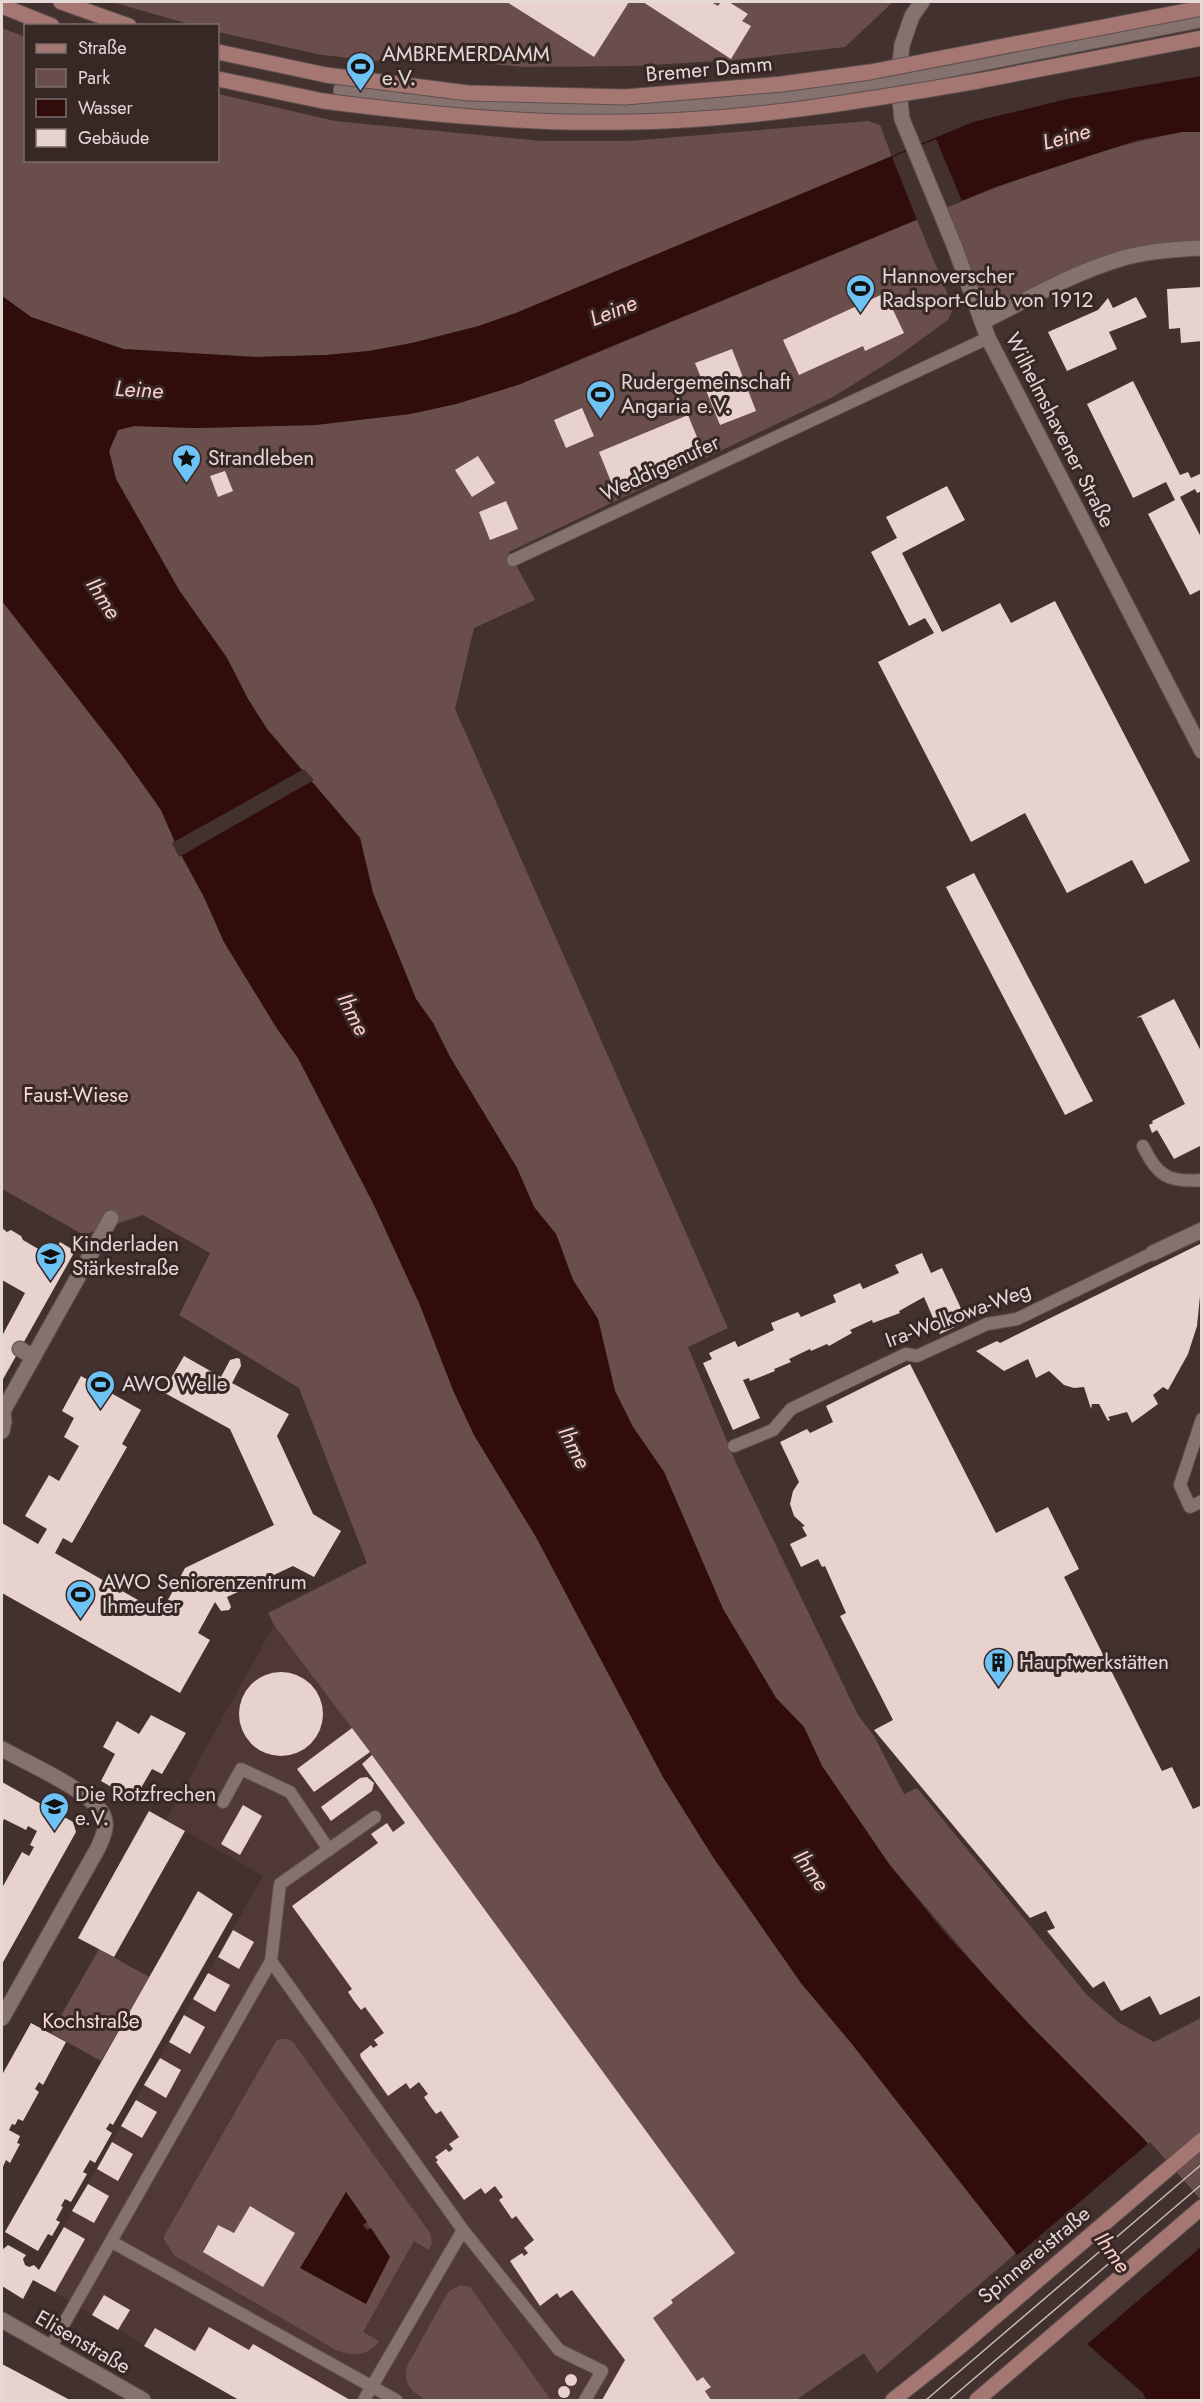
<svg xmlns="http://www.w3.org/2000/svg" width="1203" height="2402" font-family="Jost,sans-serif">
  <rect width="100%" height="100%" fill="#42312f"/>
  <polygon fill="#503835" points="274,1625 372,1755 735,2253 671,2301 698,2380 703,2377 711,2387 705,2391 711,2400 239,2400 33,2280 263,1876 166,1820"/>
  <g fill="#6a4e4b" fill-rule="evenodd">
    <polygon points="112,2 893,2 845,47 734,60 634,66 524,67 389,55 379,61 322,55 218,32 218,26 192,25"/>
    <polygon points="2,28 25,37 26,160 218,160 218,94 335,121 541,141 628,141 868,121 880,125 892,157 516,313 479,326 412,343 369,351 326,355 256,357 123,349 31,317 2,296"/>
    <path d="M1182 132H1201V248L1122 258 982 322 940 210C1019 178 1098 148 1182 132Z"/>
    <polygon points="917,220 951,302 952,311 948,320 894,359 833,397 509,552 535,600 474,628 455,709 728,1328 688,1347 736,1463 858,1715 874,1736 904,1794 917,1788 1087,1995 1118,2022 1154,2042 1201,2018 1201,2206 996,1989 889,1864 822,1766 804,1727 776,1698 723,1609 664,1472 633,1427 615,1391 598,1319 573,1280 556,1234 534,1207 517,1168 450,1057 433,1023 416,999 373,893 360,838 267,729 248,699 227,658 179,590 116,479 109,451 118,430 134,426 195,428 315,425 410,414 456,404 544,375"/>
    <polygon points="2,601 122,755 161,810 178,849 204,897 224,942 276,1027 298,1058 374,1205 420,1305 453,1390 474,1435 536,1537 663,1777 713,1857 801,1983 852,2044 1016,2253 877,2373 864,2353 796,2400 711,2400 705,2391 711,2386 703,2377 697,2381 653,2318 673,2303 671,2300 735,2253 372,1755 274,1625 268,1613 367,1563 299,1388 179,1315 210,1253 143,1215 84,1235 2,1189"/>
    <polygon points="99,1949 149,1977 101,2061 51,2033"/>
    <path d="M281 2039H287L293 2042 430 2233 432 2243 429 2250 414 2241 363 2332 379 2341C369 2356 352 2357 336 2350L175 2256 163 2238 276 2041ZM346 2192 390 2257 301 2268ZM250 2207 295 2233 263 2287 203 2251 218 2225 234 2233Z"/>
    <path d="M460 2285 470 2287 551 2400H426C411 2392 403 2384 407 2366L448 2292Z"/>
  </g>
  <g fill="#300c0a">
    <polygon points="1201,76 1201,132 1182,132 1138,140 995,187 518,385 456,404 410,414 315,425 195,428 134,426 118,430 109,451 116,479 179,590 227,658 248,699 267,729 360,838 373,893 416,999 433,1023 450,1057 517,1168 534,1207 556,1234 573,1280 598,1319 615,1391 633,1427 664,1472 723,1609 776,1698 804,1727 822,1766 889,1864 944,1932 1028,2023 1143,2138 1201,2206 1201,2400 1146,2400 1143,2393 1086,2343 852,2044 801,1983 713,1857 663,1777 536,1537 474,1435 453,1390 420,1305 374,1205 298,1058 276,1027 224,942 204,897 178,849 161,810 122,755 2,601 2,296 31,317 123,349 255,357 326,355 369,351 412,343 479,326 516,313 973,122 1067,99"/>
    <polygon points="346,2192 367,2222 363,2225 367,2230 371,2228 390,2257 366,2304 300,2268"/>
  </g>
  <g fill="#42312f">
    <polygon points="936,139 962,201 917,220 892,157"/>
    <polygon points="304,769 314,780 179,857 172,843"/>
    <polygon points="1150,2142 1202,2201 1201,2247 1085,2346 1015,2257"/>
  </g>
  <g fill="#e8d2cf">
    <polygon points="507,2 629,2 594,57"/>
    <polygon points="643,2 711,2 718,6 721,2 729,2 748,14 742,21 751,26 731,59"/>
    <polygon points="1202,287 1202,341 1181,343 1180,328 1169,329 1167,289"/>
    <polygon points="885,293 904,333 865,351 863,346 799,375 783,340"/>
    <polygon points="1136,297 1147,317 1109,332 1117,349 1067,371 1048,332 1098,310 1108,298 1113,308"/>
    <polygon points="732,349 756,411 720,425 695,363"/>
    <polygon points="1133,381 1180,475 1188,472 1191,478 1202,473 1202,491 1197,493 1195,489 1180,497 1202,539 1202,589 1190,595 1148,514 1175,500 1166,482 1133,498 1087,404"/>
    <polygon points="582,408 594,436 566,448 554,420"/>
    <polygon points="688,415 703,452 614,489 599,452"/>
    <polygon points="478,456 495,483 472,497 455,470"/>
    <polygon points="225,471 233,491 218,497 210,476"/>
    <polygon points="947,486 965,520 902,553 942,632 1000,603 1011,623 1055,601 1190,861 1145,884 1132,860 1067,893 1025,813 971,842 878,662 934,633 925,618 909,626 871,552 897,538 886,517"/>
    <polygon points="506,501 518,529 490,540 479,512"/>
    <polygon points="974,873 1093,1101 1065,1115 946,887"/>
    <polygon points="1174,999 1202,1053 1202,1145 1174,1159 1157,1130 1152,1133 1149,1125 1153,1123 1152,1121 1185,1104 1141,1017 1136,1018"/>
    <polygon points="2,1228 7,1232 11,1230 21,1236 23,1240 52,1257 60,1242 75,1251 2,1381 2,1336 25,1293 2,1280"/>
    <polygon points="1202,1243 1202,1295 1200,1296 1197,1326 1188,1354 1168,1390 1163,1387 1153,1395 1158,1404 1132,1423 1127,1412 1108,1417 1110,1420 1108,1421 1099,1404 1092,1404 1091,1409 1084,1387 1074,1388 1064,1385 1049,1371 1036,1378 1028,1359 1004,1371 976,1351 997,1341 1000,1343"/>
    <polygon points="922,1253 931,1273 942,1268 967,1321 940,1334 924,1297 899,1311 900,1313 873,1323 872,1320 850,1330 852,1333 829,1346 827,1344 811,1351 810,1349 789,1359 791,1362 774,1369 775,1371 750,1381 749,1378 743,1380 760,1418 733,1430 703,1363 712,1359 709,1353 735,1341 738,1347 774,1330 771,1323 798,1312 801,1317 836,1302 833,1295 860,1283 863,1289 899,1273 895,1265"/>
    <polygon points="184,1356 221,1377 230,1360 237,1358 240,1359 241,1366 232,1383 289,1414 277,1436 313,1514 341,1531 314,1577 293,1566 227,1597 231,1607 229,1610 221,1611 215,1602 198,1633 210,1640 180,1693 2,1593 2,1523 38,1544 47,1529 25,1516 49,1475 59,1481 79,1446 64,1437 74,1418 62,1411 81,1376 141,1410 122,1444 127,1447 72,1543 63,1538 55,1553 161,1613 185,1568 274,1525 230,1429 163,1392"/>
    <polygon points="910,1364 996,1533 1048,1507 1079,1569 1064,1577 1146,1740 1162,1771 1172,1767 1193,1809 1202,1805 1202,1995 1160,2015 1150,1996 1121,2011 1104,1981 1093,1988 1047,1931 1055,1928 1046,1911 1030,1918 874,1730 893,1720 840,1616 846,1613 825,1566 822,1567 818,1559 801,1567 790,1544 807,1536 802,1527 805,1526 794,1516 790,1504 793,1491 799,1482 780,1442 807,1429 810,1433 833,1422 826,1406"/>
    <circle cx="281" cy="1714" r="42"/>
    <polygon points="151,1715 186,1733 162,1774 152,1769 134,1800 101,1781 115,1754 103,1747 117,1721 139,1734"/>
    <polygon points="352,1728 370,1752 314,1792 297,1769"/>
    <polygon points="372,1755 735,2253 671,2300 673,2303 653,2318 697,2381 703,2377 711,2387 705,2391 711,2400 602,2400 625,2360 572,2290 560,2298 557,2293 540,2306 510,2261 522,2253 524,2256 528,2253 524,2248 534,2240 516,2216 512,2219 499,2200 503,2197 495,2186 485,2194 481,2188 464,2200 436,2162 438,2160 435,2157 446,2149 449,2152 453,2149 449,2144 459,2137 441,2111 436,2114 430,2106 424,2097 428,2094 419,2082 410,2089 406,2083 388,2096 361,2058 360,2054 371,2045 373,2048 378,2045 374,2040 384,2033 365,2007 361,2010 354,2001 348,1992 352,1989 292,1906 378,1843 371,1834 387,1823 393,1832 405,1823 362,1764"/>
    <polygon points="367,1777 374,1783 372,1791 331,1821 321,1807 360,1778"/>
    <polygon points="2,1782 73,1822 76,1832 2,1964 2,1888 22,1852 29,1856 34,1847 30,1845 37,1831 28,1826 26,1830 4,1819 2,1824"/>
    <polygon points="243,1805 262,1816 240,1855 221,1844"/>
    <polygon points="149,1811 185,1831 114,1957 78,1938"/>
    <polygon points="198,1891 233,1914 113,2125 110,2123 106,2129 112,2133 95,2163 90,2160 83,2172 87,2174 71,2202 65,2199 61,2206 63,2207 56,2220 60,2222 52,2236 48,2234 38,2251 5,2232"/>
    <polygon points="233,1930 254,1942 239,1969 218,1957"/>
    <polygon points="208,1973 230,1985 215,2012 193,1999"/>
    <polygon points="184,2015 205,2027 190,2054 169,2042"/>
    <polygon points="31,2023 66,2042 43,2085 39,2082 35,2089 39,2092 23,2121 18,2119 15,2125 12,2124 9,2130 20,2136 17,2143 20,2144 10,2163 6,2160 2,2169 2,2075"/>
    <polygon points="160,2058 181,2070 166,2098 144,2085"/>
    <polygon points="136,2100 157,2112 142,2138 121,2126"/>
    <polygon points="112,2142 133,2154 118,2181 97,2169"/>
    <polygon points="88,2184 109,2196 94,2223 72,2211"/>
    <polygon points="250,2206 295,2233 263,2287 203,2252 218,2225 234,2233"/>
    <polygon points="64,2227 85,2239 55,2292 33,2280 23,2299 2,2286 2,2250 8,2245 26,2255 23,2259 25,2265 29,2267 34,2265 39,2270"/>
    <polygon points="104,2295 130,2310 118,2330 92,2315"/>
    <polygon points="209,2327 249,2350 253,2344 350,2400 239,2400 144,2346 155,2328 195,2351"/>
    <polygon points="2,2364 70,2400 2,2400"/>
    <circle cx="571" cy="2380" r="6"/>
    <circle cx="564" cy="2392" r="6"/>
  </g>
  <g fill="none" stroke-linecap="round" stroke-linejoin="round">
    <defs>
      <g id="lane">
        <polyline points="898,81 1202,21"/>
        <polyline points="513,560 988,338"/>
        <path d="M1143 1146C1157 1176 1169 1183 1202 1180"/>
        <polyline points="1202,1419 1180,1485 1190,1507 1202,1501"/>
        <polyline points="734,1446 773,1430 791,1409 906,1354 917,1356 987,1324 1017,1319 1153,1253"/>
        <polyline points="223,1802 241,1769 290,1792 329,1850"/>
        <polyline points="271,1961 280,1884 375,1817"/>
        <polyline points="112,2242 396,2400"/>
        <polyline points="50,2348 271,1961 463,2230 559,2350 602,2371 585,2400"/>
        <polyline points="364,2400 463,2230"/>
      </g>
      <g id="street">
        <polyline points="922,2 912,16 902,45 898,81 902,119 954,245 988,338 1202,751"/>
        <path d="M341 90C406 96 471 105 536 109 656 116 780 99 898 81"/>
        <path d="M982 322C1027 300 1072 273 1120 259 1145 251 1175 249 1202 248"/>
        <polyline points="1153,1253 1202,1230"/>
        <polyline points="20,1349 33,1357"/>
        <polyline points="2,1431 4,1422 3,1411 111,1218"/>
        <path d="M2 1749C25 1762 96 1793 104 1817 108 1827 102 1839 98 1848L2 2018"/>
        <polyline points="2,2320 143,2400"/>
      </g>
      <g id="secondary">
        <polyline points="61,2 129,26"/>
        <polyline points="2,6 52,26"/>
        <polyline points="218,52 326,75"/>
        <polyline points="218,79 323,101"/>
        <polyline points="978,81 1202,38"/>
        <polyline points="893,2400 956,2350 1202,2140"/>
        <polyline points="977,2400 1202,2207"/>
      </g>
    </defs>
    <use href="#lane" stroke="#5d4f4d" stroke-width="14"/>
    <use href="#street" stroke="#5d4f4d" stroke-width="17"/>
    <use href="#secondary" stroke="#5d4f4d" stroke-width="17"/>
    <use href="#lane" stroke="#85726f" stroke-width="12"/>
    <use href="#street" stroke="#85726f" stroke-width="15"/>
    <use href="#secondary" stroke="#a47772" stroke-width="15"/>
    <g stroke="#c5b9b7" stroke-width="1.5">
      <polyline points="926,2400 1202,2164"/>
      <polyline points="949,2400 1202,2184"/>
    </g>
    <defs>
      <g id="secondary-bridge">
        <polyline points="326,75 468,93 625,97 782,84 870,72 1202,8"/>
        <path d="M323 101C424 114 525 124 626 122 744 121 862 101 978 81"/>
      </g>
    </defs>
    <use href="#secondary-bridge" stroke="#5d4f4d" stroke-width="17" stroke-linecap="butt"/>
    <use href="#secondary-bridge" stroke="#a47772" stroke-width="15"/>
  </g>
  <defs>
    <symbol id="stadium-pin" viewBox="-11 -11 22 30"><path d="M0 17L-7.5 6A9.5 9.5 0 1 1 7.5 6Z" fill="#6fc2f4" stroke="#372725"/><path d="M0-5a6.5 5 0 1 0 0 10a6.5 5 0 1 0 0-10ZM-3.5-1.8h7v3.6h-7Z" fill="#111"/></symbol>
    <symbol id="sight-pin" viewBox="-11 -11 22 30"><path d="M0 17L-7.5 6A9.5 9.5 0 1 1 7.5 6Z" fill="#6fc2f4" stroke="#372725"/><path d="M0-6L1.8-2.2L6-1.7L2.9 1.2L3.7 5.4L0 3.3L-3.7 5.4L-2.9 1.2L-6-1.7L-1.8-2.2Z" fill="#111"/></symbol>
    <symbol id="school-pin" viewBox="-11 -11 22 30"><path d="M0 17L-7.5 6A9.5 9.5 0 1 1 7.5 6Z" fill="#6fc2f4" stroke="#372725"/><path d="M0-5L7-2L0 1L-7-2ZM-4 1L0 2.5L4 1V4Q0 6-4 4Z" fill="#111"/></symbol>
    <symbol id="building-pin" viewBox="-11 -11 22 30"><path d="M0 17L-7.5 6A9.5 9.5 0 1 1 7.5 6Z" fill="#6fc2f4" stroke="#372725"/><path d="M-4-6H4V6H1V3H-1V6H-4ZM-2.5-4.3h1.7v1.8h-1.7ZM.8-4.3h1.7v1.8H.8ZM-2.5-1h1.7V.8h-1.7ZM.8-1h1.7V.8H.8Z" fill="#111"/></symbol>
  </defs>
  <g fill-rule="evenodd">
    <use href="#stadium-pin" x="344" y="50" width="33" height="45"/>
    <use href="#stadium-pin" x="844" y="272" width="33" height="45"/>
    <use href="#stadium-pin" x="584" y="378" width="33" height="45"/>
    <use href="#sight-pin" x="170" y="442" width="33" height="45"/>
    <use href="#school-pin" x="34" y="1240" width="33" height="45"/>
    <use href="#stadium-pin" x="84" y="1368" width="33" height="45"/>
    <use href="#stadium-pin" x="64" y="1578" width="33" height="45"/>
    <use href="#building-pin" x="982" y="1646" width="33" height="45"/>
    <use href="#school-pin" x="38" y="1790" width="33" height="45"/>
  </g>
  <g text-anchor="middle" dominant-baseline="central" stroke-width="6" stroke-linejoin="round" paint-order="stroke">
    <g font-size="21" fill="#e4d9d7" stroke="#372725" text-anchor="start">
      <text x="382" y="54">AMBREMERDAMM<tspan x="382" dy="24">e.V.</tspan></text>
      <text x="882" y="276">Hannoverscher<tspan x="882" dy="24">Radsport-Club von 1912</tspan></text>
      <text x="621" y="382">Rudergemeinschaft<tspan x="621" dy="24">Angaria e.V.</tspan></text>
      <text x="208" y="458">Strandleben</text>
      <text x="72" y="1244">Kinderladen<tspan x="72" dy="24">Stärkestraße</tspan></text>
      <text x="122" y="1384">AWO Welle</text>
      <text x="102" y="1582">AWO Seniorenzentrum<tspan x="102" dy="24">Ihmeufer</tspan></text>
      <text x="1019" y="1662">Hauptwerkstätten</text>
      <text x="75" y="1794">Die Rotzfrechen<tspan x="75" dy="24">e.V.</tspan></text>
    </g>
    <g font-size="21" fill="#e4d9d7" stroke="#372725">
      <text transform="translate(709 69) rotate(-5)">Bremer Damm</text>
      <text transform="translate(1060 430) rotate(63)">Wilhelmshavener Straße</text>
      <text transform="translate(660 468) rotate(-25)">Weddigenufer</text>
      <text transform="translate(958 1315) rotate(-20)">Ira-Wolkowa-Weg</text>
      <text transform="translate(1034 2255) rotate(-40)">Spinnereistraße</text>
      <text transform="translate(83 2342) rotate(30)">Elisenstraße</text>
    </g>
    <g font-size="21" fill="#f9d9d5" stroke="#372725">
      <text x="76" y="1095">Faust-Wiese</text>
      <text x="91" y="2021">Kochstraße</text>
    </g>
    <g font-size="22" font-style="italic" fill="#fecfc9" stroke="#372725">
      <text transform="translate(1066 136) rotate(-15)">Leine</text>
      <text transform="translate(613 310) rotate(-22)">Leine</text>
      <text transform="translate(139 389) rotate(3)">Leine</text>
      <text transform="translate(104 598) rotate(57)">Ihme</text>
      <text transform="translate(354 1014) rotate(63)">Ihme</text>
      <text transform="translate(575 1447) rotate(63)">Ihme</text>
      <text transform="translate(812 1870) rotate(55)">Ihme</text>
      <text transform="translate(1113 2252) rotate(54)">Ihme</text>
    </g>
  </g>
  <rect width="1203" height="2402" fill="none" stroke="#e4d9d7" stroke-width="6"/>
  <rect x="24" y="24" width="195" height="138" fill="#372725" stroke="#7c6e6c" stroke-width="1.5"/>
  <rect x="36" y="44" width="30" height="9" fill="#a47772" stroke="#7c6e6c" stroke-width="1.5"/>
  <text x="78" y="54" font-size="18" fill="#e4d9d7">Straße</text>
  <rect x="36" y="69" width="30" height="18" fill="#6a4e4b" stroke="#7c6e6c" stroke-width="1.5"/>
  <text x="78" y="84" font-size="18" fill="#e4d9d7">Park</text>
  <rect x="36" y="99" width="30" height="18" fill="#300c0a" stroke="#7c6e6c" stroke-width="1.5"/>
  <text x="78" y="114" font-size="18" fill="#e4d9d7">Wasser</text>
  <rect x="36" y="129" width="30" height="18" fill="#e8d2cf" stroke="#7c6e6c" stroke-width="1.5"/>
  <text x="78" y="144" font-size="18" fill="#e4d9d7">Gebäude</text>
</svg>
